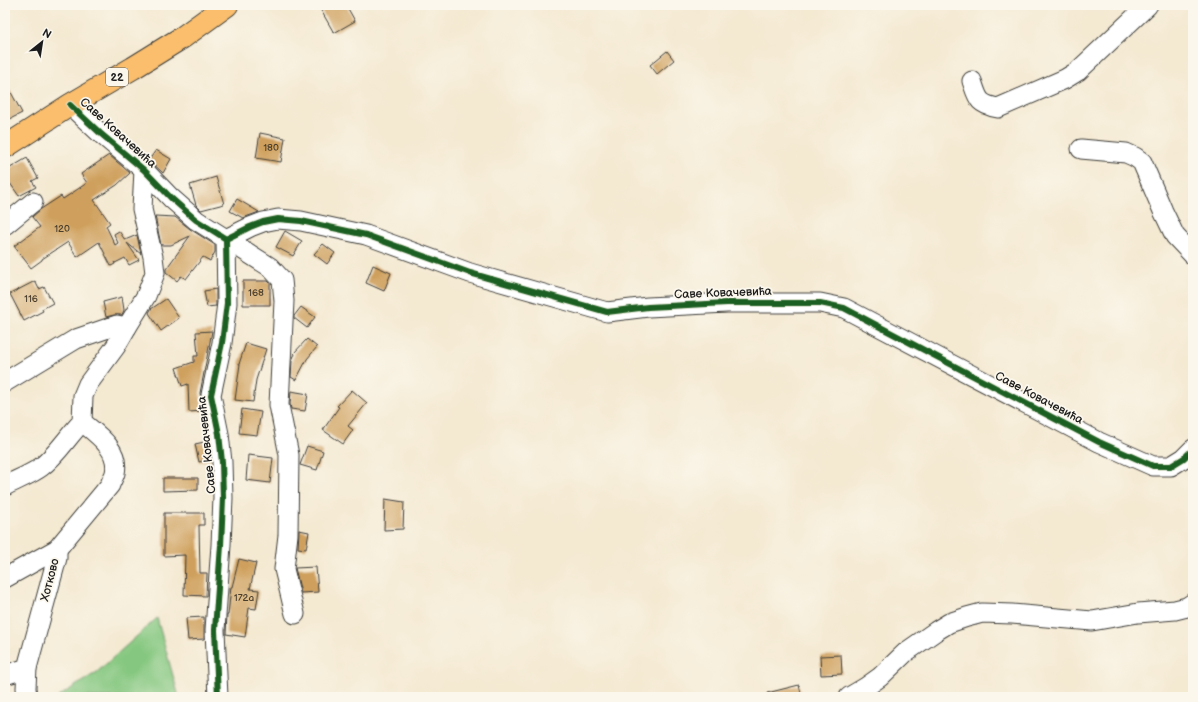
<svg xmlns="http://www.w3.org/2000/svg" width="1198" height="702" font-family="'Balsamiq Sans',sans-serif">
  <rect width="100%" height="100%" fill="#fbf7ec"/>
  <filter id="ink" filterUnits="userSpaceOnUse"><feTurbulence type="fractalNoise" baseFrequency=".025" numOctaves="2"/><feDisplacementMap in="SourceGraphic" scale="8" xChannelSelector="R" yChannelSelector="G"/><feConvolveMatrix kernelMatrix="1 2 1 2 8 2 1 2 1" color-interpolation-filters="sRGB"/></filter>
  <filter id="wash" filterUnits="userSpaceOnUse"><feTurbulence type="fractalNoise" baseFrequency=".012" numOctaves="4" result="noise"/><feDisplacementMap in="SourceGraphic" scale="16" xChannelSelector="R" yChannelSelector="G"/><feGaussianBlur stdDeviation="0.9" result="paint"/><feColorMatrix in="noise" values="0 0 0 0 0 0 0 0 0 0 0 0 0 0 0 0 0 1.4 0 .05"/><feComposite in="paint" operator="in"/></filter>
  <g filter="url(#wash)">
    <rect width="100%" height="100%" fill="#f4e9d1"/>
    <polygon fill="#85c780" stroke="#50724e" points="157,618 179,697 58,697 97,672"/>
    <g id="blocks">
      <g fill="#cfa05d">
        <polygon points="318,5 346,5 355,21 334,33"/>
        <polygon points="667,51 674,60 657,74 650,65"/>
        <polygon points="5,81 22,113 10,119 5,111"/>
        <polygon points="260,133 285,138 281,162 256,158"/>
        <polygon points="156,150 171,159 163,173 149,160"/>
        <polygon points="109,155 130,173 117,185 94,200 110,223 106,226 115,245 118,243 114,234 119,231 125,240 137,235 141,254 127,243 139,260 129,265 125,258 115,263 114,262 115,264 111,266 99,242 77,257 68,242 42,259 42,260 31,268 14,246 40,227 32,217 41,209 61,196 63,199 87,183 81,174"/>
        <polygon points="27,158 38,178 32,181 36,187 19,196 5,176 5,171"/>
        <polygon points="216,177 224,204 201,210 196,205 190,185"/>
        <polygon points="237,199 259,212 243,218 230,211"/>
        <polygon points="155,216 175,217 190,229 215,245 215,252 210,261 203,257 186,279 181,276 177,281 166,272 166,269 190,236 171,245 161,245"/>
        <polygon points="285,231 302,241 293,256 276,247"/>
        <polygon points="323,244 335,253 327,264 314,254"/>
        <polygon points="373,265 391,273 384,291 366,283"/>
        <polygon points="35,281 39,289 44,287 53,303 42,309 43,311 24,321 10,294"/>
        <polygon points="243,281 268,281 270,283 270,305 243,305"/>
        <polygon points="216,289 216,306 207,307 204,291"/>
        <polygon points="122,297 124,310 122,315 114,315 106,317 103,302"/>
        <polygon points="166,299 179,318 161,331 149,313 151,309"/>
        <polygon points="301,307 315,317 307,328 294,318 294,316"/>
        <polygon points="212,331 200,393 203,411 189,412 188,384 182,386 176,368 194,362 194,356 198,356 196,332"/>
        <polygon points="307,339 317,347 307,359 296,380 291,377 292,360 295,354 294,353"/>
        <polygon points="246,343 266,349 256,380 253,402 235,400 240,364 239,364"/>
        <polygon points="352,390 367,403 348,426 353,430 343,444 323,430 339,407 337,406"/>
        <polygon points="291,391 308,394 305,411 291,409 290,404"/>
        <polygon points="242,409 261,412 257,435 239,433"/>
        <polygon points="209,441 211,459 199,462 195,444"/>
        <polygon points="307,446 323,451 317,470 300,465"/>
        <polygon points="248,455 273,458 270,483 246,480"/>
        <polygon points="163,478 198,478 198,490 163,491"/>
        <polygon points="385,499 404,502 403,529 384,530"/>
        <polygon points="164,513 204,513 204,525 199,525 200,573 207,573 206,596 184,595 185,555 164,556"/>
        <polygon points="299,530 309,532 306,549 298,548"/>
        <polygon points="239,559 256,563 250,589 259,590 256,609 249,608 245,637 226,634 227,615 228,615 231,587 232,587"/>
        <polygon points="316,567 318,592 301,593 295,568"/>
        <polygon points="204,617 204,639 188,640 186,618"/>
        <polygon points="841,655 842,674 821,675 820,656"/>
        <polygon points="799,685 802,697 768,697 767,693"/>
      </g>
    </g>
  </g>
  <g filter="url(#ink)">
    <use href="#blocks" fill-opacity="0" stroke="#3c3b37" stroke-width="1"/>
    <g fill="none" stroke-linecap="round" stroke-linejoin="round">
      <defs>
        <g id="minor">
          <path d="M972 81C978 99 978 104 998 108L1065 79 1078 71 1148 5"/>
          <polyline points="70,105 100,133 144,170 171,198 196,220 226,239 227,303 222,343 211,395 219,434 222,462 223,498 221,545 215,630 218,697"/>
          <polyline points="1081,149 1126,153 1135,157 1142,162 1163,211 1175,236 1193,255"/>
          <polyline points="5,225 33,202"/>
          <polyline points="226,239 250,227 263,222 278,219 301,221 366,235 470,273 607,312 648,307 727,303 820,303 844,308 1099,442 1153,466 1171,466 1184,458 1193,449"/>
          <polyline points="226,239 270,267 282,280 284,301 279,405 289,455 288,535 284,569 295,614"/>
          <polyline points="5,382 76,339 117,325 127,327"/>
          <path d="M5 486C16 480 32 474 41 467 57 455 68 436 82 422L83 396 88 384 116 346 127 327 146 296 155 273 153 257 142 209 144 170"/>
          <path d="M5 578 57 549 110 485C111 481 114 477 115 473 120 450 98 435 82 422"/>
          <polyline points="27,668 26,688 27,697"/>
          <polyline points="5,675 27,668 57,558 57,549"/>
          <polyline points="849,697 866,687 880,677 906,652 936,631 949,623 967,617 982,613 1012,614 1092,621 1138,613 1175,610 1187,607 1193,603"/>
        </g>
        <polyline id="major" points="5,147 70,105 133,68 183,37 227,5"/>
      </defs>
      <use href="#minor" stroke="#3c3b37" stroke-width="21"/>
      <use href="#major" stroke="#3c3b37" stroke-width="24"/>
      <use href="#minor" stroke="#fff" stroke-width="19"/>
      <use href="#major" stroke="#fabe6d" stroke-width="22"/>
      <defs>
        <g id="cycleway">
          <polyline points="70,105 100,133 144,170 171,198 196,220 226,239 227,303 222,343 211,395 219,434 222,462 223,498 221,545 215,630 218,697"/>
          <polyline points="226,239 250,227 263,222 278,219 301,221 366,235 470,273 607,312 648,307 727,303 820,303 844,308 1099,442 1153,466 1171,466 1184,458 1193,449"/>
        </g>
      </defs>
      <use href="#cycleway" stroke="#fbf7ec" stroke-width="8"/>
      <use href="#cycleway" stroke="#1b5e20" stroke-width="6"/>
    </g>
  </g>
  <g text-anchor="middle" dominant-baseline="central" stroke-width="3.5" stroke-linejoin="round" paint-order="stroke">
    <g font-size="10" fill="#493d2c">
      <text x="271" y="148">180</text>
      <text x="62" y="229">120</text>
      <text x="256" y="293">168</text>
      <text x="31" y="299">116</text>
      <text x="244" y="598">172a</text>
    </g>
    <rect fill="#fbf7ec" stroke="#5f5e5a" stroke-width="1" x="106" y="68" width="22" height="18" rx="3"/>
    <g font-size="11" font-weight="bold" fill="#1c1c1c">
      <text x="117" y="77">22</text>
    </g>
    <g font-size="12" fill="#1c1c1c" stroke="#fbf7ec">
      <text transform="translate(118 133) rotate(42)">Саве Ковачевића</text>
      <text transform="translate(723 293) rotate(-2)">Саве Ковачевића</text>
      <text transform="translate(1039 398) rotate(28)">Саве Ковачевића</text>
      <text transform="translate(207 445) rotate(-96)">Саве Ковачевића</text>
      <text transform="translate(50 580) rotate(-76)">Хотково</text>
    </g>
  </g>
  <rect width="1198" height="702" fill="none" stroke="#fbf7ec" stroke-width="20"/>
  <g transform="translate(42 42) rotate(30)" stroke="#fbf7ec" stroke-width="3" paint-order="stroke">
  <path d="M0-3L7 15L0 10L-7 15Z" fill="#1c1c1c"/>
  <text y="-6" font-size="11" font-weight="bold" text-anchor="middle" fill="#1c1c1c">N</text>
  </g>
</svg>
